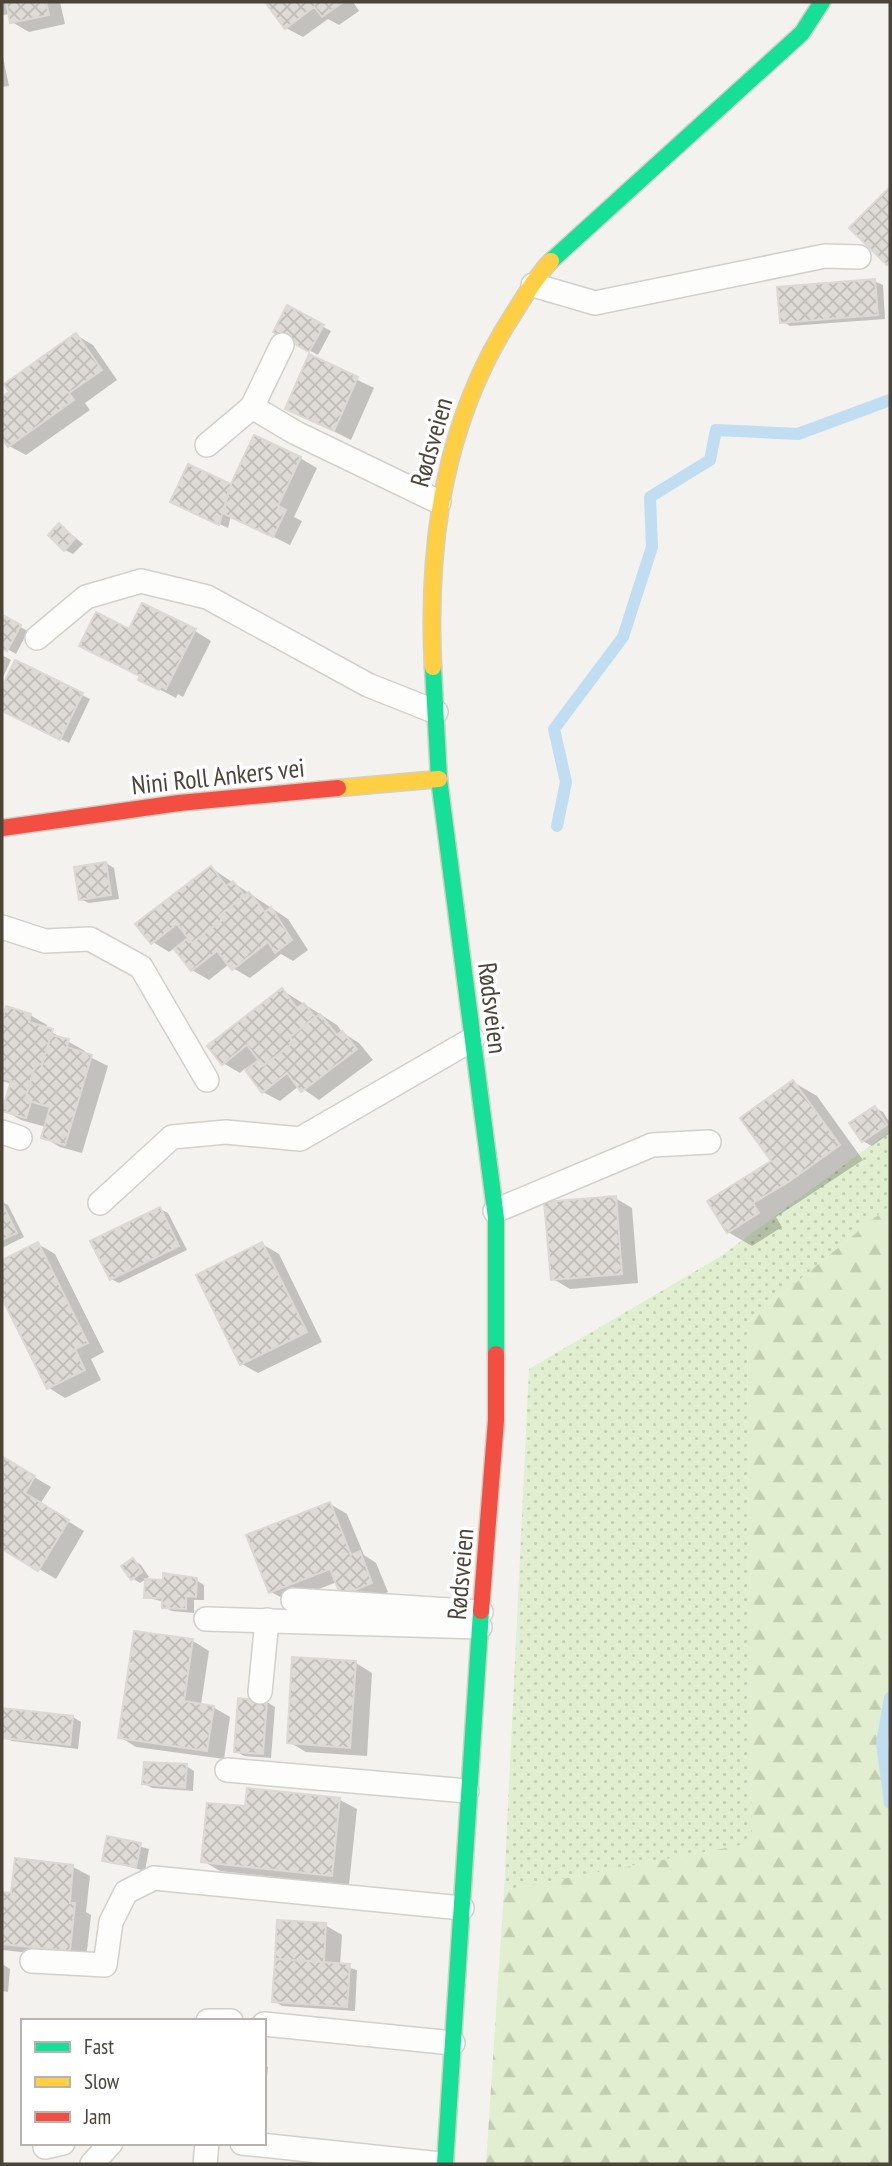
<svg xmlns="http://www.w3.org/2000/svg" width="892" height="2166" font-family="'PT Sans Narrow',sans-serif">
  <defs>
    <pattern id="grass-dots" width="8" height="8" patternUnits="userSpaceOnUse" patternTransform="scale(1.75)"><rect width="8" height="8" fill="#e1eecf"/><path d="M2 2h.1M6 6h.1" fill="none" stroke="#c3cdb2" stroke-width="1.8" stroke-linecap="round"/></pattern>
    <pattern id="forest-firs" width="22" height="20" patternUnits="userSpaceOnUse" patternTransform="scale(1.75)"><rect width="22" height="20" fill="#e1eecf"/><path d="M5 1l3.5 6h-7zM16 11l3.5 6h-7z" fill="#c3cdb2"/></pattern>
    <pattern id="building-cross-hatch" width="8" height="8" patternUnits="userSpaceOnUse" patternTransform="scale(1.75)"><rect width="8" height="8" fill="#dedbd6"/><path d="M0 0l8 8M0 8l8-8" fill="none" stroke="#c0bdb8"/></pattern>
  </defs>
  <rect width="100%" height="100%" fill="#f4f2ee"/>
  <polygon fill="url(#grass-dots)" points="890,1131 890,1205 747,1323 752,1843 504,1890 529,1369 721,1256"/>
  <polygon fill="url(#forest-firs)" points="890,1205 890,2164 486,2164 504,1890 752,1843 747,1323"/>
  <g fill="#0003">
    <polygon points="2,2 60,2 65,24 29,32 12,22 10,14 2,15"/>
    <polygon points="267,2 353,2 359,11 339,25 328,19 303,37 286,28"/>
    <polygon points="2,52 9,86 2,87"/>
    <polygon points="874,281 883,285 885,319 790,326 782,321"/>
    <polygon points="288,308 331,331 318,355 275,331"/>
    <polygon points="76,335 93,345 117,380 85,403 90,410 26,455 9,446 2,435 2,399"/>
    <polygon points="310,357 374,388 351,440 287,408"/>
    <polygon points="300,458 317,468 294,517 302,521 290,545 231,516 228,528 180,506"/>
    <polygon points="60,525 83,544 73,554 65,550"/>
    <polygon points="2,617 28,631 16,654 2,646"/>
    <polygon points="195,631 211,641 183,697 178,694 176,698 140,679"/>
    <polygon points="2,655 11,660 3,677 2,676"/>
    <polygon points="16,662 90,699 69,743 2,710 2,691"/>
    <polygon points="106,863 114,868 119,899 89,903 80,899"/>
    <polygon points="211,868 288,919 308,950 293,961 281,954 250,978 228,965 209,980 192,970 175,948 169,952 153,942"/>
    <polygon points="282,990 337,1025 343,1033 359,1043 373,1060 319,1100 299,1086 280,1101 263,1092 245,1068 240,1073 223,1063"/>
    <polygon points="7,1009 30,1015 47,1025 46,1029 85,1051 84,1054 108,1066 82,1153 60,1147 43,1137 46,1127 21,1120 4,1110 12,1084 2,1081 2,1027"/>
    <polygon points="793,1082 817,1096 863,1160 776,1217 782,1227 752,1246 728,1232 773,1162"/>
    <polygon points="875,1108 883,1112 890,1123 890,1133 872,1146 863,1141"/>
    <polygon points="615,1198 632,1208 638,1283 570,1289 553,1279"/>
    <polygon points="2,1202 8,1205 24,1237 2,1248"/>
    <polygon points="160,1209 168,1213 187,1250 119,1283 111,1279"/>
    <polygon points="38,1244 55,1254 104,1352 91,1359 101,1380 65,1398 49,1388 2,1294 2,1262"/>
    <polygon points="262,1244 279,1254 322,1342 258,1373 242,1364"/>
    <polygon points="4,1459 51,1487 40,1504 84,1531 56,1579 2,1547"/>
    <polygon points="330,1504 347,1514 364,1555 376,1563 388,1592 359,1604 337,1582 288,1601 271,1592"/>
    <polygon points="133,1560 141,1565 149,1577 140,1583 132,1578"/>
    <polygon points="196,1580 204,1585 204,1600 194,1600 194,1613 172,1611 163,1607 164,1602 146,1597"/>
    <polygon points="193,1641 209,1651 201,1705 213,1707 230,1717 224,1759 136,1747 120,1737"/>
    <polygon points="356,1663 372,1673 367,1756 306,1752 289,1742"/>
    <polygon points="267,1702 275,1707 271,1758 244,1756 236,1751"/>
    <polygon points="2,1709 73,1717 81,1722 78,1749 12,1741 2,1736"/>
    <polygon points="186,1766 194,1771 193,1791 152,1788 144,1783"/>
    <polygon points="249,1790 340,1800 357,1809 349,1885 220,1871 203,1861 247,1808"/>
    <polygon points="108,1838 149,1849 145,1871 104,1860"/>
    <polygon points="73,1867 90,1876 86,1912 91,1915 86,1959 2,1950 2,1904 11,1905 2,1900 3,1894 13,1895"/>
    <polygon points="279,1922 325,1925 342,1935 340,1965 357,1970 355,2011 282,2006 274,2001"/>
    <polygon points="2,1964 10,1969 8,1992 2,1991"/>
    <polygon points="264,2065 268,2067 264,2106"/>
  </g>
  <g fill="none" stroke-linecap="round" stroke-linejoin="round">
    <g stroke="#c0ddf1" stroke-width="12">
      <polyline points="557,826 566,782 554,729 623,637 652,547 650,497 710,460 716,430 798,434 890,400"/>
      <polyline points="890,1698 882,1743 890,1803"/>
    </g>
  </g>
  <g fill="url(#building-cross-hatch)" stroke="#dcd9d4" stroke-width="2">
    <polygon points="2,2 46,2 49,15 10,23 6,2"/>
    <polygon points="265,2 343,2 322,17 314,7 285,29"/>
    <polygon points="890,187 890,262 887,265 849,228"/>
    <polygon points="875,279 878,315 780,323 777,287"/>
    <polygon points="287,305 324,325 309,352 273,332"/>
    <polygon points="76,333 102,370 69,393 74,400 8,447 2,438 2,397 9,392 4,384"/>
    <polygon points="309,354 358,377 334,431 285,409"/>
    <polygon points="254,435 301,457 278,506 286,510 273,537 224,514 228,490"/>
    <polygon points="188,464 231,484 219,525 170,502"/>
    <polygon points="59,523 75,539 64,551 48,535"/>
    <polygon points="142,603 196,629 166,689 161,686 159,690 138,680 140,676 79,646 96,612 129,629"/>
    <polygon points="2,615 21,625 7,651 2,648"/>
    <polygon points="15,660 83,693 60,740 2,711 2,687"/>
    <polygon points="106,862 111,895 79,900 74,867"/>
    <polygon points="211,866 226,886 233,881 245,896 219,916 222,920 192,943 177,924 151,944 135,924"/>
    <polygon points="249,892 265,912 271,907 292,940 275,953 268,942 232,970 217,951 191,971 174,949 188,938 192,943 222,920 219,916"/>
    <polygon points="282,988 297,1008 304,1003 315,1017 290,1037 293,1043 263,1066 247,1045 222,1065 207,1046"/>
    <polygon points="6,1006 31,1014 29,1022 53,1029 42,1065 36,1063 25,1100 31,1102 26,1118 2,1111 11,1081 2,1078 2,1021"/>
    <polygon points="320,1014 337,1035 342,1031 357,1049 301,1092 287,1073 262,1093 245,1070 259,1060 263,1066 293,1043 290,1037"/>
    <polygon points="51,1035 69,1039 67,1047 92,1055 65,1145 41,1138 50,1107 25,1100 36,1063 42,1065"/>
    <polygon points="793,1080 840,1145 787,1183 753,1203 759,1213 727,1233 707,1201 771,1161 740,1118"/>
    <polygon points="875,1106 887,1125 862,1142 849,1123"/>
    <polygon points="616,1196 622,1274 551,1280 544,1202"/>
    <polygon points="2,1203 17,1233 2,1240"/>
    <polygon points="160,1207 179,1246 110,1280 90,1241"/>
    <polygon points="38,1242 88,1343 75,1349 85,1370 47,1389 2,1298 2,1260"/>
    <polygon points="262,1242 307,1332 240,1365 196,1275"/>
    <polygon points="3,1457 35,1476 25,1493 69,1520 38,1571 2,1549"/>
    <polygon points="330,1502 351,1555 360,1551 372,1583 341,1596 330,1569 269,1593 246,1535"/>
    <polygon points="133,1558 142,1572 131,1580 121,1566"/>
    <polygon points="163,1573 197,1578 196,1597 186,1596 186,1609 162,1608 162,1598 144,1598 145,1579 163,1580"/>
    <polygon points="134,1631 193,1639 184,1701 214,1706 207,1751 118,1738"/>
    <polygon points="292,1657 356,1661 350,1748 287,1743"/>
    <polygon points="238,1698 267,1701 263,1754 234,1752"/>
    <polygon points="2,1708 73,1716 70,1745 2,1738"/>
    <polygon points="144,1762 187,1764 185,1788 142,1784"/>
    <polygon points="247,1788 340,1798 332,1876 201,1862 207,1803 245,1806"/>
    <polygon points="107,1836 141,1843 136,1867 102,1861"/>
    <polygon points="15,1858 73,1865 70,1903 75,1903 70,1951 2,1944 2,1903 9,1901 2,1901 2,1892 11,1893"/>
    <polygon points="277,1920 326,1923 324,1962 275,1959"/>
    <polygon points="275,1959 350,1964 347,2007 272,2002"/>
  </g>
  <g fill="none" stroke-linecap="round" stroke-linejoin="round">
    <defs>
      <g id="lane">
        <polyline points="533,285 595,303 825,256 859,257"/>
        <polyline points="252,407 282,345"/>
        <polyline points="207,445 252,407 296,433 439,502"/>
        <polyline points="37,638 86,597 141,581 207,597 368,685 436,712"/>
        <polyline points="2,927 45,941 90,939 141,967 207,1080"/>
        <polyline points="2,1132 20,1138"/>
        <polyline points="100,1203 172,1137 226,1132 300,1139 473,1039"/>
        <polyline points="495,1211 652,1145 709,1142"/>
        <polyline points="293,1600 481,1612"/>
        <polyline points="206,1619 480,1627"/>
        <polyline points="260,1692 267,1620"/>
        <polyline points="227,1770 467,1791"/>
        <polyline points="32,1961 105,1965 111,1922 126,1892 154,1878 462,1908"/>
        <polyline points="208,2021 231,2021"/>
        <polyline points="264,2024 453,2043"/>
        <polyline points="242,2143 441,2164"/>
        <polyline points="45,2147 63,2143"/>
        <polyline points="92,2164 111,2143"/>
        <polyline points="205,2164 207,2143"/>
      </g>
      <g id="fast">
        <polyline points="551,261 802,33 822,2"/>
        <polyline points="433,667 439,779 496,1218 496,1354"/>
        <polyline points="445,2164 481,1611"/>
      </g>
      <g id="slow">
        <path d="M433 667C427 541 444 420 514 313 525 296 536 276 551 261"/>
        <polyline points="338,788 439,779"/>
      </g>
      <g id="jam">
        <polyline points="2,828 179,803 338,788"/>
        <polyline points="481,1611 496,1420 496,1354"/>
      </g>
    </defs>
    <use href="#lane" stroke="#d2d0cb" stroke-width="26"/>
    <use href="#fast" stroke="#d3cfc5" stroke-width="19"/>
    <use href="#slow" stroke="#d3cfc5" stroke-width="19"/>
    <use href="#jam" stroke="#d3cfc5" stroke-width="19"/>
    <use href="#lane" stroke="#fdfdfc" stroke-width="23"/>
    <use href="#fast" stroke="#16e098" stroke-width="16"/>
    <use href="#slow" stroke="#ffcf43" stroke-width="16"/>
    <use href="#jam" stroke="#f24e42" stroke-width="16"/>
  </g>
  <g text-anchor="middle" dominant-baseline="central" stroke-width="7" stroke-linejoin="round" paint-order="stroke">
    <g font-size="26" fill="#4b4439" stroke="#fff">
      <text transform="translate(431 442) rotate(-74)">Rødsveien</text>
      <text transform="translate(218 776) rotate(-6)">Nini Roll Ankers vei</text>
      <text transform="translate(493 1008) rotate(83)">Rødsveien</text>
      <text transform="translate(460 1574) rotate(-85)">Rødsveien</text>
    </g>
  </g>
  <rect width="892" height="2166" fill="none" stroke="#4b4439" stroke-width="7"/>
  <rect x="21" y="2019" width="245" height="126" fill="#ffffff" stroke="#b7b4b0" stroke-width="2"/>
  <rect x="35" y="2042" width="35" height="10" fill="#16e098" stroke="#b7b4b0" stroke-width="2"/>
  <text x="84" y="2054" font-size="21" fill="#4b4439">Fast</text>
  <rect x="35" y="2077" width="35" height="10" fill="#ffcf43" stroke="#b7b4b0" stroke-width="2"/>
  <text x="84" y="2089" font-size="21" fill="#4b4439">Slow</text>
  <rect x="35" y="2112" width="35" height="10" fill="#f24e42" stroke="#b7b4b0" stroke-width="2"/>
  <text x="84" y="2124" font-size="21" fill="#4b4439">Jam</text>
</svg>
